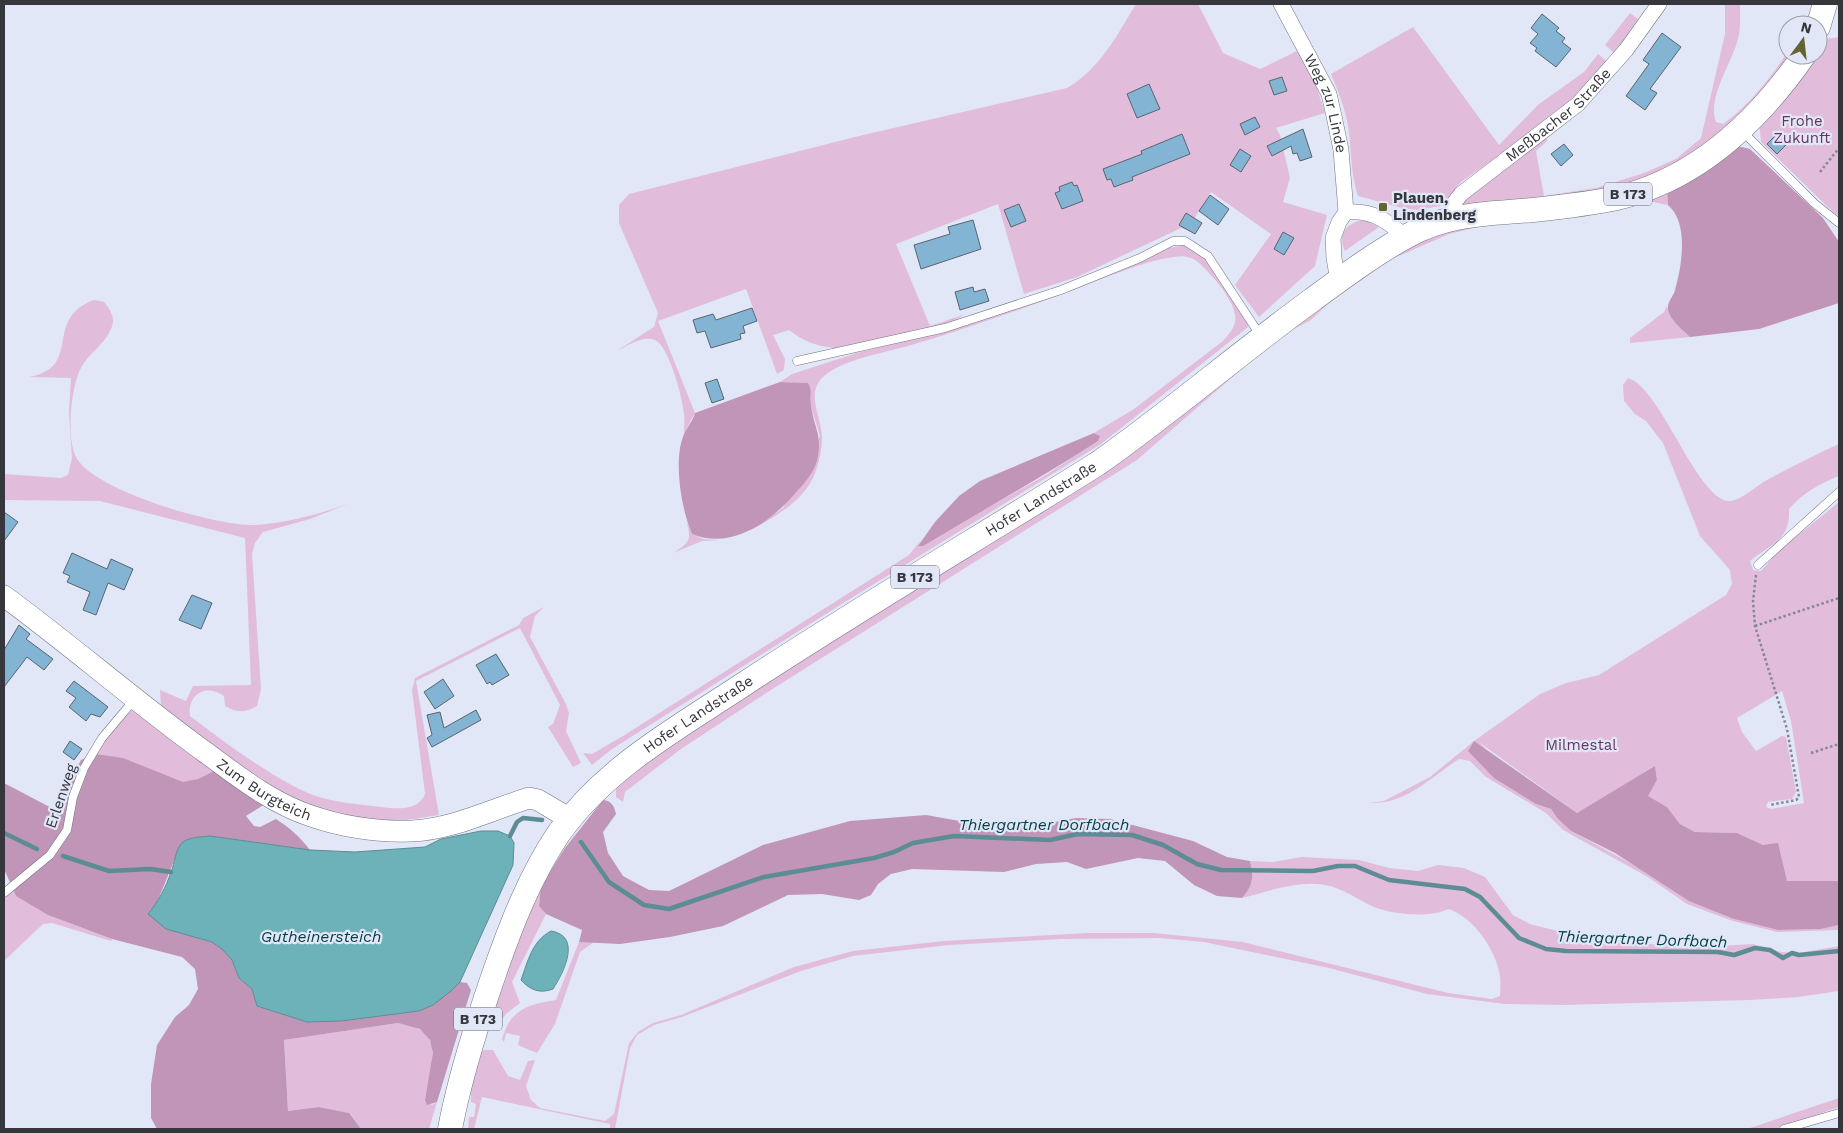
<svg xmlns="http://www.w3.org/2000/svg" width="1843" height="1133" font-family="'Work Sans',sans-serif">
  <rect width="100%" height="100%" fill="#e1e7f6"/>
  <g fill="#e2bddb" fill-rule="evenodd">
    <path d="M1136 4H1198L1223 53 1260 69 1299 50 1314 79 1325 113 1276 128 1280 135 1290 178 1283 202 1327 215 1315 266 1259 317 1235 285 1271 234 1211 192 1187 230 1181 228 1077 277 1024 294 998 204 896 244 930 326 963 315C953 327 852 349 834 348 816 346 803 341 789 330L773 335 785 359 784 370 777 374 746 289 658 321 695 413 684 434C684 428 685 421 684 415 683 399 669 346 655 340 643 335 629 345 618 350L654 327 658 313 619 223V205L629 194 859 136 1067 88C1100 69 1117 35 1136 4Z"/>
    <path d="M1725 4H1740C1740 15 1741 28 1738 39 1732 63 1707 97 1716 122L1723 124C1747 108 1773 75 1788 51V55H1793L1732 127 1684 161 1631 185 1595 194 1467 207 1464 204V198L1542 137 1548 140 1536 151 1544 196 1596 188 1644 173 1676 159 1701 138 1725 34Z"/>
    <polygon points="1630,13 1638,19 1636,26 1617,55 1605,45"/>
    <path d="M1413 27 1499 145 1539 104 1584 72 1598 54 1609 63 1576 101 1461 182 1440 206 1418 210 1402 208 1358 196C1350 173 1352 150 1348 126 1345 108 1338 91 1331 74Z"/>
    <polygon points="1839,37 1839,216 1834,213 1761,142 1759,121 1812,55 1818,55 1818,47 1824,39"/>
    <polygon points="1667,191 1668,205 1653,202 1631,204 1598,213 1561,219 1487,225 1449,234 1392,259 1331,301 1311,320 1288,332 1245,366 1137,460 774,688 681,749 625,792 623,802 616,797 616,788 638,767 1306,312 1434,231"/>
    <path d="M1358 221H1367L1379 227 1345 251C1338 236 1343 227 1358 221Z"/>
    <path d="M1185 245 1203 256 1249 324 1248 327 1101 444 840 605 612 749 592 765 583 753 592 754 623 736 909 555 921 540 918 546 1041 478 1098 441 1097 434 1094 433 1134 409 1223 341C1228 335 1233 330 1235 322 1239 305 1213 276 1201 265 1194 257 1184 255 1174 257 1139 262 1106 278 1073 290 1019 310 964 330 908 346 883 353 843 359 823 377 805 394 822 417 822 438 822 451 818 467 813 478 801 503 772 518 750 531L783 508 820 436 810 404 808 383 780 382 792 374 860 352 940 333 1158 250Z"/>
    <path d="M94 300 104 302C111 310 116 319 111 329 105 344 88 354 81 368 71 386 66 438 76 457 93 491 219 527 256 525 287 523 319 514 348 504L310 519 263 532 255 543 252 554 261 689 257 706C245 713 237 713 225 706L224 696C206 683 187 694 190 716 223 741 276 781 313 795 335 803 359 804 381 807 397 809 418 811 425 794L412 690 415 678 519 625 523 618 544 607 535 616 530 637 566 704 569 713 566 731 581 763 573 767 548 727 553 724 560 705 520 628 416 681 439 815 407 820 359 819 330 813 277 792 161 706 160 690 186 701 193 686 251 685 245 538 100 501 4 500V474L61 478 68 475 72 458 69 413 71 378 29 377C84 367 42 319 94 300Z"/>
    <path d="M1667 306C1670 319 1680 328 1690 337L1630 343V338L1664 312Z"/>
    <path d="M1628 378C1661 387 1699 505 1731 501 1743 499 1756 486 1767 480 1791 467 1815 455 1839 444V476C1819 484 1804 492 1789 509 1791 540 1771 544 1750 561L1753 570 1761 571 1780 550 1839 502V881H1787L1763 845 1737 833 1695 832 1680 824 1667 807 1647 796 1657 780 1655 767 1577 813 1480 743 1536 804 1551 809 1558 819 1571 831 1734 919 1778 930 1821 929 1839 925V930L1777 932 1733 921 1687 904 1648 877 1563 830 1546 813 1486 777 1470 761 1459 759C1431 777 1405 805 1370 803L1384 801 1430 777 1474 741 1540 694 1566 683 1599 675 1726 595 1732 584 1730 570 1700 536 1663 443 1646 421 1635 414 1624 401 1623 385ZM1782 691 1791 721 1804 803 1771 809 1766 807 1768 802 1792 799 1796 792 1786 737 1782 736 1756 751 1742 732 1737 718Z"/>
    <path d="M686 520 692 534 703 539 720 540 702 541 673 553C690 543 692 539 686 520Z"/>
    <polygon points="133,709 215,771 198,779 183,783 95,754 106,737"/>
    <path d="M1302 857 1359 860 1389 868 1418 871 1438 865 1464 868 1485 877 1513 915 1530 924 1569 934 1683 948 1753 944 1781 952 1799 953 1839 946V991L1798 997 1750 1000 1563 1005 1505 1004 1427 994 1329 968 1204 942 1160 938 1061 939 949 945 853 956 801 971 682 1017 654 1025 637 1035 630 1048 615 1129H610V1124L482 1097 474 1129H468L469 1117H474L476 1104 471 1102V1085L479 1053 484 1050H493L508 1076 520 1080 528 1061 535 1060 526 1086 531 1100 540 1108 605 1121 614 1114 629 1043 638 1032 653 1023 681 1015 794 967 853 951 944 941 1087 933H1154L1243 942 1448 993 1492 999 1500 996C1500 989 1501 982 1500 976 1496 950 1474 918 1449 909 1429 918 1395 915 1374 907 1358 900 1343 888 1325 885 1298 880 1267 892 1242 898 1253 886 1254 877 1250 861L1273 862Z"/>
    <polygon points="541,886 539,906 546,914 512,982 520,1003 507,1013 493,1030 486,1028 518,934"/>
    <polygon points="12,888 48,915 112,939 111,941 52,923 43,924 4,961 4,895"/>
    <path d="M579 942H594L580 952 555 1024 537 1053 518 1045 520 1036 506 1033 504 1042 502 1039C511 1008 528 1005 556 1000Z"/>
    <path d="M398 1023C405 1025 415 1026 421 1030 443 1045 429 1078 425 1100L432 1105 437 1102 429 1129H361L348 1113 319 1107 288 1111 284 1040Z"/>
    <polygon points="1839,1098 1839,1107 1776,1129 1747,1129"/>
  </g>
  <g fill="#c095b8">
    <path d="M1737 146 1750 149 1823 218 1839 242V303L1759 329 1690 337C1683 330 1667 318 1668 307 1668 301 1674 295 1675 290 1682 265 1689 223 1668 205L1667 191Z"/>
    <path d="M780 382 808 383C813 392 809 396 811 405 814 430 823 433 817 461 814 471 805 483 798 490 773 520 733 551 692 534 681 508 673 460 684 434 688 426 693 421 695 413Z"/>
    <path d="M1094 433 1100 436 1098 441C1041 478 981 511 923 546H918L935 522 959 496 980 481Z"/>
    <polygon points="1474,741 1577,813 1655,766 1657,780 1648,796 1667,807 1680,824 1695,832 1737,833 1763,845 1778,843 1787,881 1839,881 1839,925 1821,929 1778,930 1734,919 1689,901 1615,853 1571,831 1558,819 1551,809 1536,804 1494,778 1468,751"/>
    <path d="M95 754 123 758 183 782 198 779 214 771 265 804 246 816 254 826 260 827 276 819C290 828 300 837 310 850L210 836C202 837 190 837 183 842 179 846 161 895 156 904L166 929 212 942 222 949 232 960 239 978 252 989 257 1006 307 1022 341 1021 419 1011 433 1005 460 982 467 983 471 990 437 1102 427 1105 425 1100 433 1053 430 1040 420 1029 398 1023 284 1040 288 1111 319 1107 349 1113 361 1129H157L151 1118V1084L157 1045 175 1017 189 1005 198 989 195 969 182 957 112 939 48 915 16 896 4 869V783L63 814 73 775 81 760Z"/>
    <path d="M603 800C612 801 614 806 616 814L603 832 608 853 623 876 649 890 669 891 763 845 850 821 926 815 982 825 1044 824 1076 818 1110 819 1193 841 1227 857 1250 861C1254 877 1253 886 1242 898L1217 896 1194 885 1165 861 1138 858 1086 869 1067 862 1036 864 1004 872 912 869 891 874 878 884 871 895 859 900 822 894 788 895 723 926 670 937 620 944 579 942 582 930 546 914 539 906 541 886 565 848Z"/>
  </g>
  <g fill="#6db1b9" stroke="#5c8c94">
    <path d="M481 831H498L510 836 514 843 513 865 460 982 451 991 433 1005 419 1011 341 1021 307 1022 257 1006 252 989 239 978 232 960 222 949 212 942 166 929 148 914C158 902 166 887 171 872 175 863 175 849 183 842 190 837 202 837 210 836L310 850 355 852 425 847 441 839Z"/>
    <path d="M551 931C582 936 564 972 553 989 540 994 530 990 521 980 528 961 532 941 551 931Z"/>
  </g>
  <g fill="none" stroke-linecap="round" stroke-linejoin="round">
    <g stroke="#5c8c94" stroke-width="4.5">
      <polyline points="4,833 37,849"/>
      <polyline points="510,836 517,822 523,818 542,820"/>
      <polyline points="581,842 609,882 644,905 669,909 764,877 874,858 894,852 913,843 954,836 1050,840 1078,834 1132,835 1163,845 1197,864 1221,870 1313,871 1338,866 1355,866 1389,880 1465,889 1480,897 1519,938 1546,949 1566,951 1718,952 1734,955 1755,948 1770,950 1783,958 1792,953 1799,955 1839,951"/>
      <polyline points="63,856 109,871 150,869 171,872"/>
    </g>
  </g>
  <g fill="#83b4d4" stroke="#58656e">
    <polygon points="1542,14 1559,28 1556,31 1565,38 1562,42 1571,49 1556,67 1535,51 1537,48 1530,43 1538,34 1531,28"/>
    <polygon points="1662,33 1681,47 1650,89 1657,93 1645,110 1626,96 1649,64 1643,60"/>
    <polygon points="1282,77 1287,91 1274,95 1269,81"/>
    <polygon points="1149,84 1160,109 1137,118 1127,94"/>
    <polygon points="1255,117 1260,127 1245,135 1240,124"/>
    <polygon points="1303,129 1312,157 1300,161 1297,153 1293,154 1291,146 1272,156 1267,146"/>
    <polygon points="1780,131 1790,141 1777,154 1767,144"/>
    <polygon points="1182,134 1190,154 1132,177 1133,180 1114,187 1111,179 1107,180 1103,169 1142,154 1141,151"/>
    <polygon points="1564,144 1573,155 1561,166 1551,154"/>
    <polygon points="1240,149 1251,156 1241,172 1230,165"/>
    <polygon points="1072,182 1074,186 1077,185 1083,201 1062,209 1055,193 1060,191 1059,187"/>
    <polygon points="1210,195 1229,209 1218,225 1199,211"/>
    <polygon points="1019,204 1026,221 1011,227 1004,210"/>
    <polygon points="1186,213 1202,223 1195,234 1179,225"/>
    <polygon points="973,220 981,249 921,269 914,245 950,234 948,227"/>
    <polygon points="1283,232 1294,238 1284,255 1274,249"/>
    <polygon points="973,287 974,292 985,289 989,301 960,310 955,292"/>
    <polygon points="752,308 757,321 743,326 745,333 740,334 741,339 711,348 705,331 697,333 693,320 713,314 716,320"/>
    <polygon points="717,379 724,399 712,403 705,383"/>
    <polygon points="4,512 18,522 4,541"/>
    <polygon points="72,553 107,569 111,559 133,569 124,590 108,583 96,615 83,610 90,592 67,582 70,576 63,573"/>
    <polygon points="192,595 212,603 201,629 179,620"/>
    <polygon points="19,625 30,634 26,639 53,659 44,670 27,657 4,687 4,650"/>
    <polygon points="496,654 509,675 492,685 490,682 487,684 476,665"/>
    <polygon points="443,679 454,696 435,709 424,692"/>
    <polygon points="74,681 108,707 100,717 91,714 86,721 69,707 76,698 66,691"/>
    <polygon points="476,710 481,720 432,747 427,738 432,735 427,715 440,712 444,728"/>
    <polygon points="70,741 82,749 74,760 63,752"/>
  </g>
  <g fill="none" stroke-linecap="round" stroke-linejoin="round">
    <defs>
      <g id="lane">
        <polyline points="1743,132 1814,203 1839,223"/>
        <polyline points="797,361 945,328 1061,290 1140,258 1173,241 1185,241 1208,256 1260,335"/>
        <polyline points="1758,565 1839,492"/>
        <polyline points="4,893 50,855 67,830 73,797 84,768 102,738 134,700"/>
        <polyline points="1784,1129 1839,1113"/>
      </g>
      <g id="street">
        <path id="s1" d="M1281 4 1329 94 1334 116 1341 150 1346 212 1339 222 1333 238 1334 258 1338 281"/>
        <path d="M1346 212C1372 210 1387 220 1405 237"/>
        <path id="s2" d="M1454 217V203L1461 194 1578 104 1626 50 1659 4"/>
      </g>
      <g id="secondary">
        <path id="s3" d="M4 596C72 646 136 702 205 752 238 776 271 803 311 816 343 827 378 832 412 831 453 829 490 810 529 798L538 800 570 819"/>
      </g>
      <g id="primary">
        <polyline points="1818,27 1825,4"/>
        <path id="s4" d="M450 1129C460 1076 476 1026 494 974 511 925 530 876 559 833 605 768 676 729 741 686 858 609 979 538 1097 464 1171 412 1239 353 1312 300 1342 278 1374 254 1407 236 1449 213 1487 214 1533 210 1561 207 1589 204 1617 198 1698 179 1758 121 1804 55"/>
      </g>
    </defs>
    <use href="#lane" stroke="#707582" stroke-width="9"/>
    <use href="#street" stroke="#707582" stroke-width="16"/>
    <use href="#secondary" stroke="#707582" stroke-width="22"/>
    <use href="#primary" stroke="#707582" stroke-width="25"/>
    <g stroke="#848892" stroke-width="2.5" stroke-dasharray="2.5 2.5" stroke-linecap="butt">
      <polyline points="1820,172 1839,148"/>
      <polyline points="1401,216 1408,211 1412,212"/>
      <polyline points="1756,575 1753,601 1755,626 1787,729 1799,797 1796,800 1770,805"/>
      <polyline points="1755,626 1839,598"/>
      <polyline points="1811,753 1839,744"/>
    </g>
    <use href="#lane" stroke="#fff" stroke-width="8"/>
    <use href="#street" stroke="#fff" stroke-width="15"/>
    <use href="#secondary" stroke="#fff" stroke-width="21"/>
    <use href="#primary" stroke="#fff" stroke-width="24"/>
  </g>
  <rect fill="#636431" stroke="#e1e7f6" stroke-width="2" x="1378" y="202" width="10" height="10" rx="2.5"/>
  <g text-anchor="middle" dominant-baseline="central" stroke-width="4.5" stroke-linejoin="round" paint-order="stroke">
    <g fill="#e1e7f6" stroke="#696c74" stroke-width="1">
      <rect x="1604" y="182.5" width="48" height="23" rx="4"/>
      <rect x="891" y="565.5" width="48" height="23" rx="4"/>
      <rect x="454" y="1007.5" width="48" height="23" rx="4"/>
    </g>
    <g font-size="14" font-weight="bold" fill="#35373d">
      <text x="1628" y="194">B 173</text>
      <text x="915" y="577">B 173</text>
      <text x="478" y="1019">B 173</text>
    </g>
    <g font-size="15" fill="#35373d" stroke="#e1e7f6">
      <text stroke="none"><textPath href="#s1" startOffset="110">Weg zur Linde</textPath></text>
      <text stroke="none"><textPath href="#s2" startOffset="151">Meßbacher Straße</textPath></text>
      <text stroke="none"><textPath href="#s4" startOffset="906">Hofer Landstraße</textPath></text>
      <text stroke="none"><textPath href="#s4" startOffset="501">Hofer Landstraße</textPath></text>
      <text stroke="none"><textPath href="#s3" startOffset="325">Zum Burgteich</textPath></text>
      <text transform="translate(61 796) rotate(-71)">Erlenweg</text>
    </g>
    <g font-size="15" fill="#693361" stroke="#e1e7f6">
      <text x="1802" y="121">Frohe<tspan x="1802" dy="17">Zukunft</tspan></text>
      <text x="1581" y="745">Milmestal</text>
    </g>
    <g font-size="15" font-weight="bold" fill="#35373d" stroke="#e1e7f6" text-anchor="start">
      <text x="1393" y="198">Plauen,<tspan x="1393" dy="17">Lindenberg</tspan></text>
    </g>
    <g font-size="16" font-style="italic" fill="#004248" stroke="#e1e7f6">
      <text x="1044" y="824">Thiergartner Dorfbach</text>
      <text x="321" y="936">Gutheinersteich</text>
      <text transform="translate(1642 939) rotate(2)">Thiergartner Dorfbach</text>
    </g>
  </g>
  <rect width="1843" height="1133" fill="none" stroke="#35373d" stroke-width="10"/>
  <g transform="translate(1803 40) rotate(15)"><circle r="24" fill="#e1e7f6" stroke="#9ca1ac"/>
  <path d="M0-4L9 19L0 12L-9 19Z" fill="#636431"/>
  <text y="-8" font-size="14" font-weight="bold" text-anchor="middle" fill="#35373d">N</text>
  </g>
</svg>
